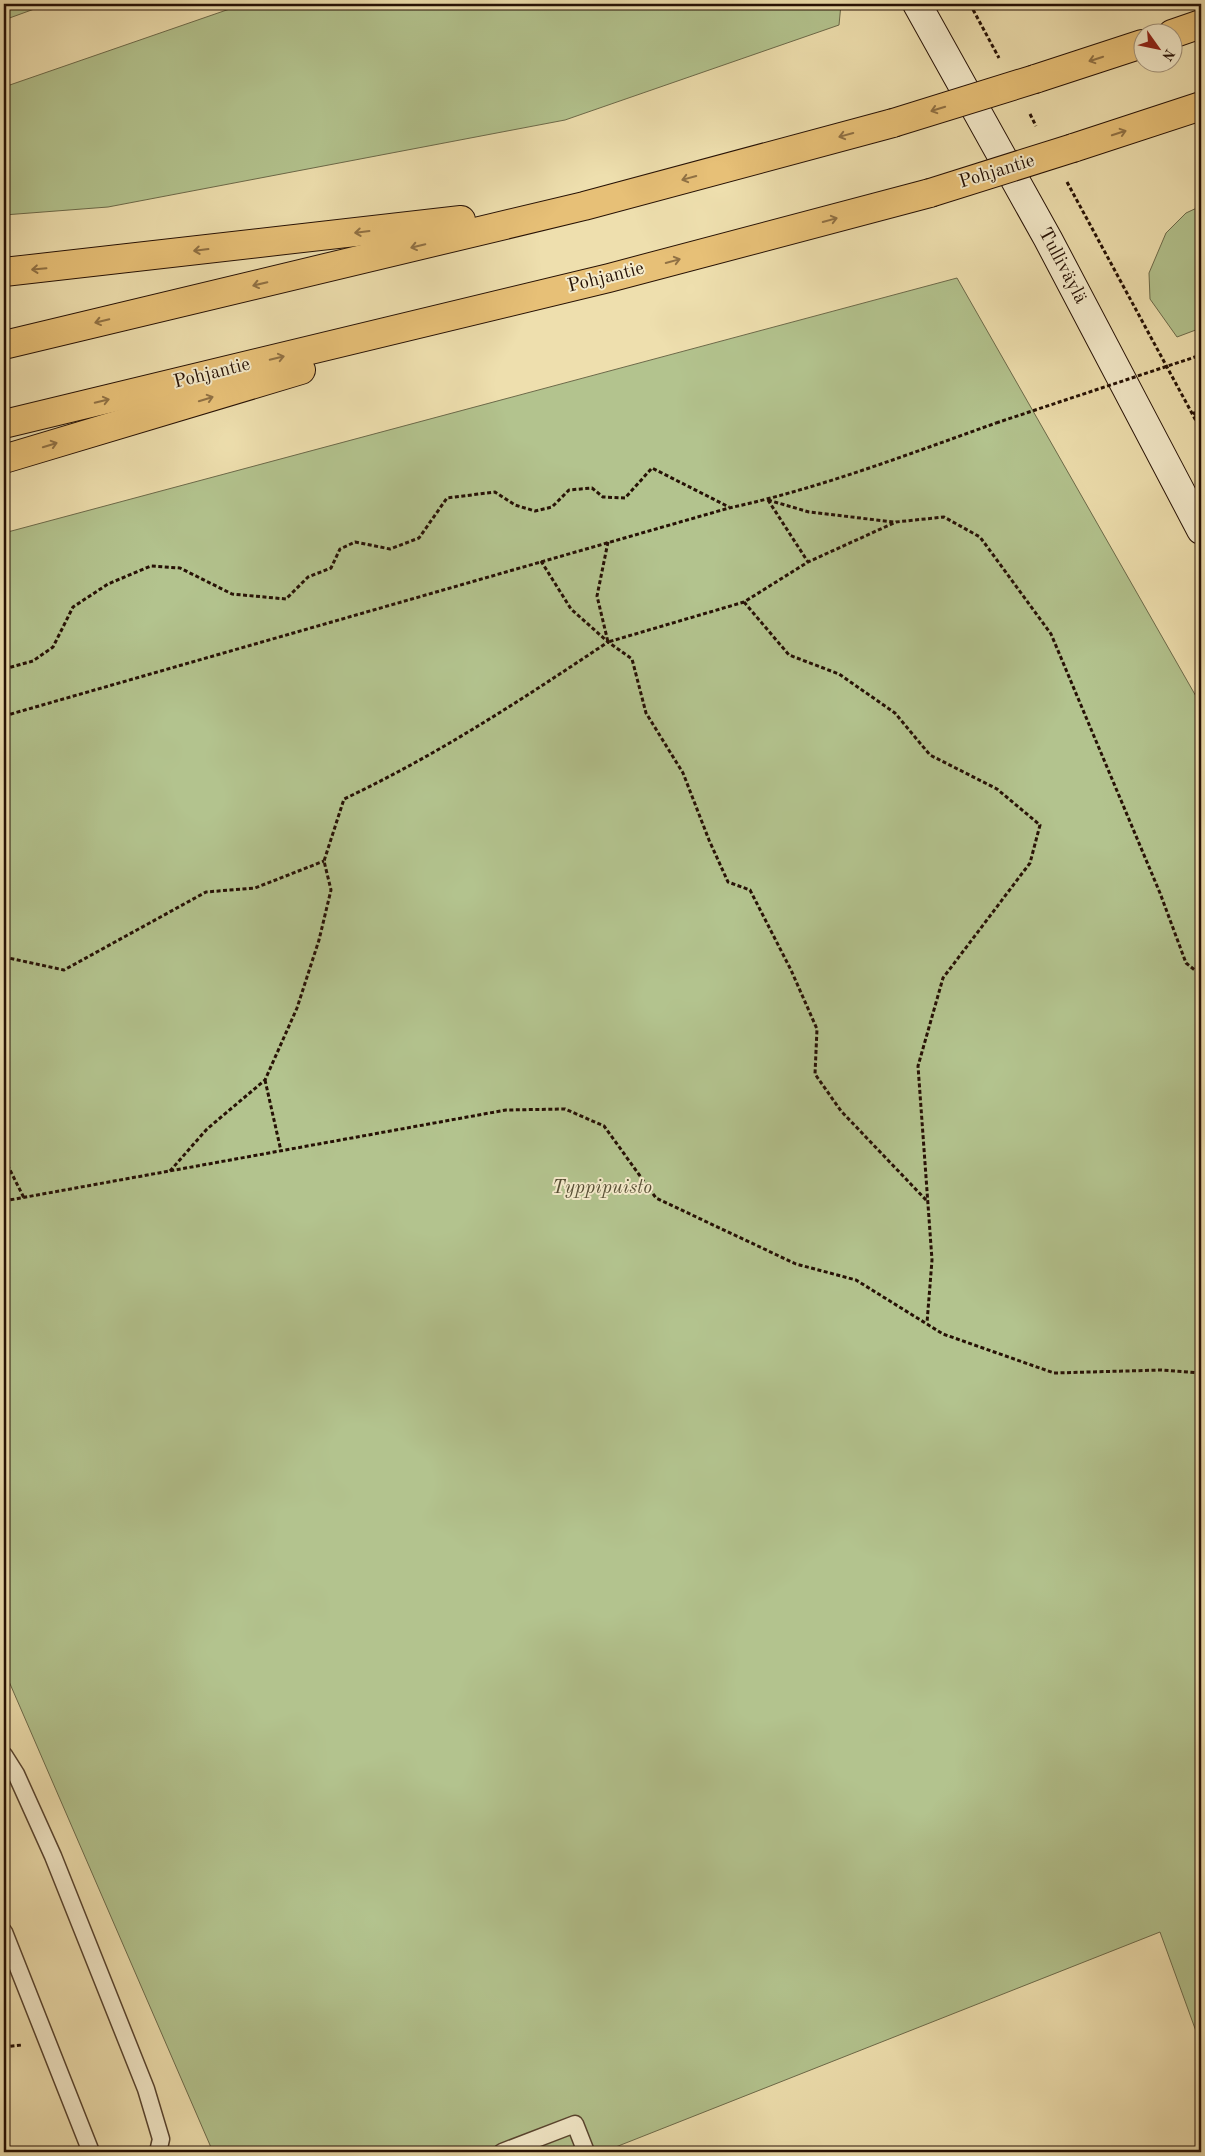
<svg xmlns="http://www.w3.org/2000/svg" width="1205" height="2156" font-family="'Old Standard TT',serif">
  <rect width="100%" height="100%" fill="#eedfae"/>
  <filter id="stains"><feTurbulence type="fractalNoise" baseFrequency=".004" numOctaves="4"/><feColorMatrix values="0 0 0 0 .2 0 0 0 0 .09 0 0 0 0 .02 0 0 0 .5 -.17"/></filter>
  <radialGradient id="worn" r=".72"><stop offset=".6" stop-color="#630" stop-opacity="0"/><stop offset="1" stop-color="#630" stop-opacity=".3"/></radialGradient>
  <g fill="#b3c38e" stroke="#6c6a4a">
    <polygon points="4,4 48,4 4,20"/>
    <polygon points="244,4 841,4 839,25 565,120 108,207 4,215 4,87"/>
    <polygon points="1201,206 1201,328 1177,337 1150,299 1149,273 1166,233 1186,213"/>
    <polygon points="957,278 1201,705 1201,2045 1160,1932 603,2152 213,2152 4,1670 4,533"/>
  </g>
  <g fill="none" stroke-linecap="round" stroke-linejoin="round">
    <defs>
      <g id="service">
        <polyline points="4,1755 16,1774 53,1856 146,2089 161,2139 158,2152"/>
        <polyline points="4,1932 91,2152"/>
        <polyline points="502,2152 575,2124 586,2152"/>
      </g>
      <polyline id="secondary" points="917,4 1048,239 1201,530"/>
      <g id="motorway">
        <polyline points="1172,34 1201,24"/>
        <polyline points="1035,79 1142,44"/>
        <polyline points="1073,148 1201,106"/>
        <polyline points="4,272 461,220"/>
        <polyline points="4,345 584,206 893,123"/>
        <polyline points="4,424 609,278 930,193"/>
        <polyline points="4,459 301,370"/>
      </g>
    </defs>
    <use href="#service" stroke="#58442f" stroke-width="19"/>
    <use href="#secondary" stroke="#261105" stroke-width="30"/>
    <use href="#motorway" stroke="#261105" stroke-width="30"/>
    <g stroke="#261105" stroke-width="3" stroke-dasharray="4 2.5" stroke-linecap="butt">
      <polyline points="970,4 999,58"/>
      <polyline points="1030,114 1036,126"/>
      <polyline points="1067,182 1201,430"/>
      <polyline points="1193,412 1201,421"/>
      <polyline points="768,500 809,512 894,522"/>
      <polyline points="768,500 808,562"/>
      <polyline points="608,542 597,596 608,642 744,602 808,562 896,522 944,517 980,537 1051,634 1160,893 1186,963 1201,975"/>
      <polyline points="541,561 571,609 608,642 632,659 646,713 683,773 709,840 728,882 750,890 791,970 817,1029 815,1074 841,1111 927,1201"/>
      <polyline points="744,602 789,655 839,674 895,713 930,755 997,789 1040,825 1030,863 943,978 918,1066 932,1260 927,1323"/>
      <polyline points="4,669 33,661 53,647 73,607 108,584 151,566 180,568 232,594 286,599 308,577 331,568 340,549 355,542 390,549 419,538 447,498 495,492 515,505 535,511 552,507 569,490 592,488 603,497 625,498 652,468 729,507"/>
      <path d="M4 716 729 508C821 488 909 454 996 423"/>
      <polyline points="4,957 64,970 206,892 255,888 324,861"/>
      <polyline points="265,1080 281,1151"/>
      <polyline points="4,1152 8,1166 24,1198"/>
      <path d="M170 1171 207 1129 265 1080 297 1008 319 940 331 890 324 861 344 799C439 754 521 700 608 642"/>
      <polyline points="4,1201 506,1110 565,1109 604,1126 656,1198 796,1264 856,1280 943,1334 1054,1373 1161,1370 1201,1373"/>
      <polyline points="4,2047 22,2045"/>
    </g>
    <use href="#service" stroke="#f4eaca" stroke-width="16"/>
    <use href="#secondary" stroke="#f4eaca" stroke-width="28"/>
    <use href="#motorway" stroke="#e7c077" stroke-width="28"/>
    <defs>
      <g id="motorway-bridge">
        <polyline points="893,123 1035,79"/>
        <polyline points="930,193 1073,148"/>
      </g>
    </defs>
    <use href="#motorway-bridge" stroke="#261105" stroke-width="30" stroke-linecap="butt"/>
    <polyline stroke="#261105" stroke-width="3" stroke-dasharray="4 2.5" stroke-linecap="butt" points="996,423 1201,355"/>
    <use href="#motorway-bridge" stroke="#e7c077" stroke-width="28"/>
  </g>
  <defs><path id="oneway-shaft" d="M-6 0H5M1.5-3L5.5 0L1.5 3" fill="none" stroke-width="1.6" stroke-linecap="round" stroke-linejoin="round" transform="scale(1.25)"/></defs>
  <g stroke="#907144">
    <use href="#oneway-shaft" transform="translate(1096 59) rotate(162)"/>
    <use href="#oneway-shaft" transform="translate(938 109) rotate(163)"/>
    <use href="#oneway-shaft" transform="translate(1119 133) rotate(-18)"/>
    <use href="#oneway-shaft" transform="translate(846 135) rotate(165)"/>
    <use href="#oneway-shaft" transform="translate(689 178) rotate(165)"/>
    <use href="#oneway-shaft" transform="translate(830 220) rotate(-15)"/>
    <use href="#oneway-shaft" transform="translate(362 232) rotate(173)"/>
    <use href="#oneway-shaft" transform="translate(418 246) rotate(167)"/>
    <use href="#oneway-shaft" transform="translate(201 250) rotate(173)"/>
    <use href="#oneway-shaft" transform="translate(673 261) rotate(-15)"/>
    <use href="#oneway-shaft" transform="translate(39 269) rotate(175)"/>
    <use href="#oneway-shaft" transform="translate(260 284) rotate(167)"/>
    <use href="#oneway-shaft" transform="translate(102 321) rotate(167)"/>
    <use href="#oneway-shaft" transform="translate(277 358) rotate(-14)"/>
    <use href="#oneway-shaft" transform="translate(206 399) rotate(-17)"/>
    <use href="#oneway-shaft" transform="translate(102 401) rotate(-14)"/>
    <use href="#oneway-shaft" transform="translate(50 445) rotate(-17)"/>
  </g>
  <g text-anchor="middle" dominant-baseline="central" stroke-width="4" stroke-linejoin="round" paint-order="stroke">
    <g font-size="19" fill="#261105" stroke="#f4eaca">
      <text transform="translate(997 172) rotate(-17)">Pohjantie</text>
      <text transform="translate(1062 266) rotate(62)">Tulliväylä</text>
      <text transform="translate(606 278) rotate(-14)">Pohjantie</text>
      <text transform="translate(212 374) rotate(-14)">Pohjantie</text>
    </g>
    <g font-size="19" font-style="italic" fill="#574f35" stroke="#f4eaca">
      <text x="602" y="1188">Typpipuisto</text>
    </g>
  </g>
  <rect width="1205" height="2156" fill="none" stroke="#eedfae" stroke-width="20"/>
  <rect x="5" y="5" width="1195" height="2146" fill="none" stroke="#261105" stroke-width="2.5"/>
  <rect x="10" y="10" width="1185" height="2136" fill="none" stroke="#261105"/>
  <g transform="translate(1158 48) rotate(123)"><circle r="24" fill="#f4eaca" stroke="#a2937b"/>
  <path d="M0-4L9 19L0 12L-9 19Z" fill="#8f2418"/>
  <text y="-8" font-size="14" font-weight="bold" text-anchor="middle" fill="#261105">N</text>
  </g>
  <rect width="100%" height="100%" filter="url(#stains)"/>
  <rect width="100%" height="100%" fill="url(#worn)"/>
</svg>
